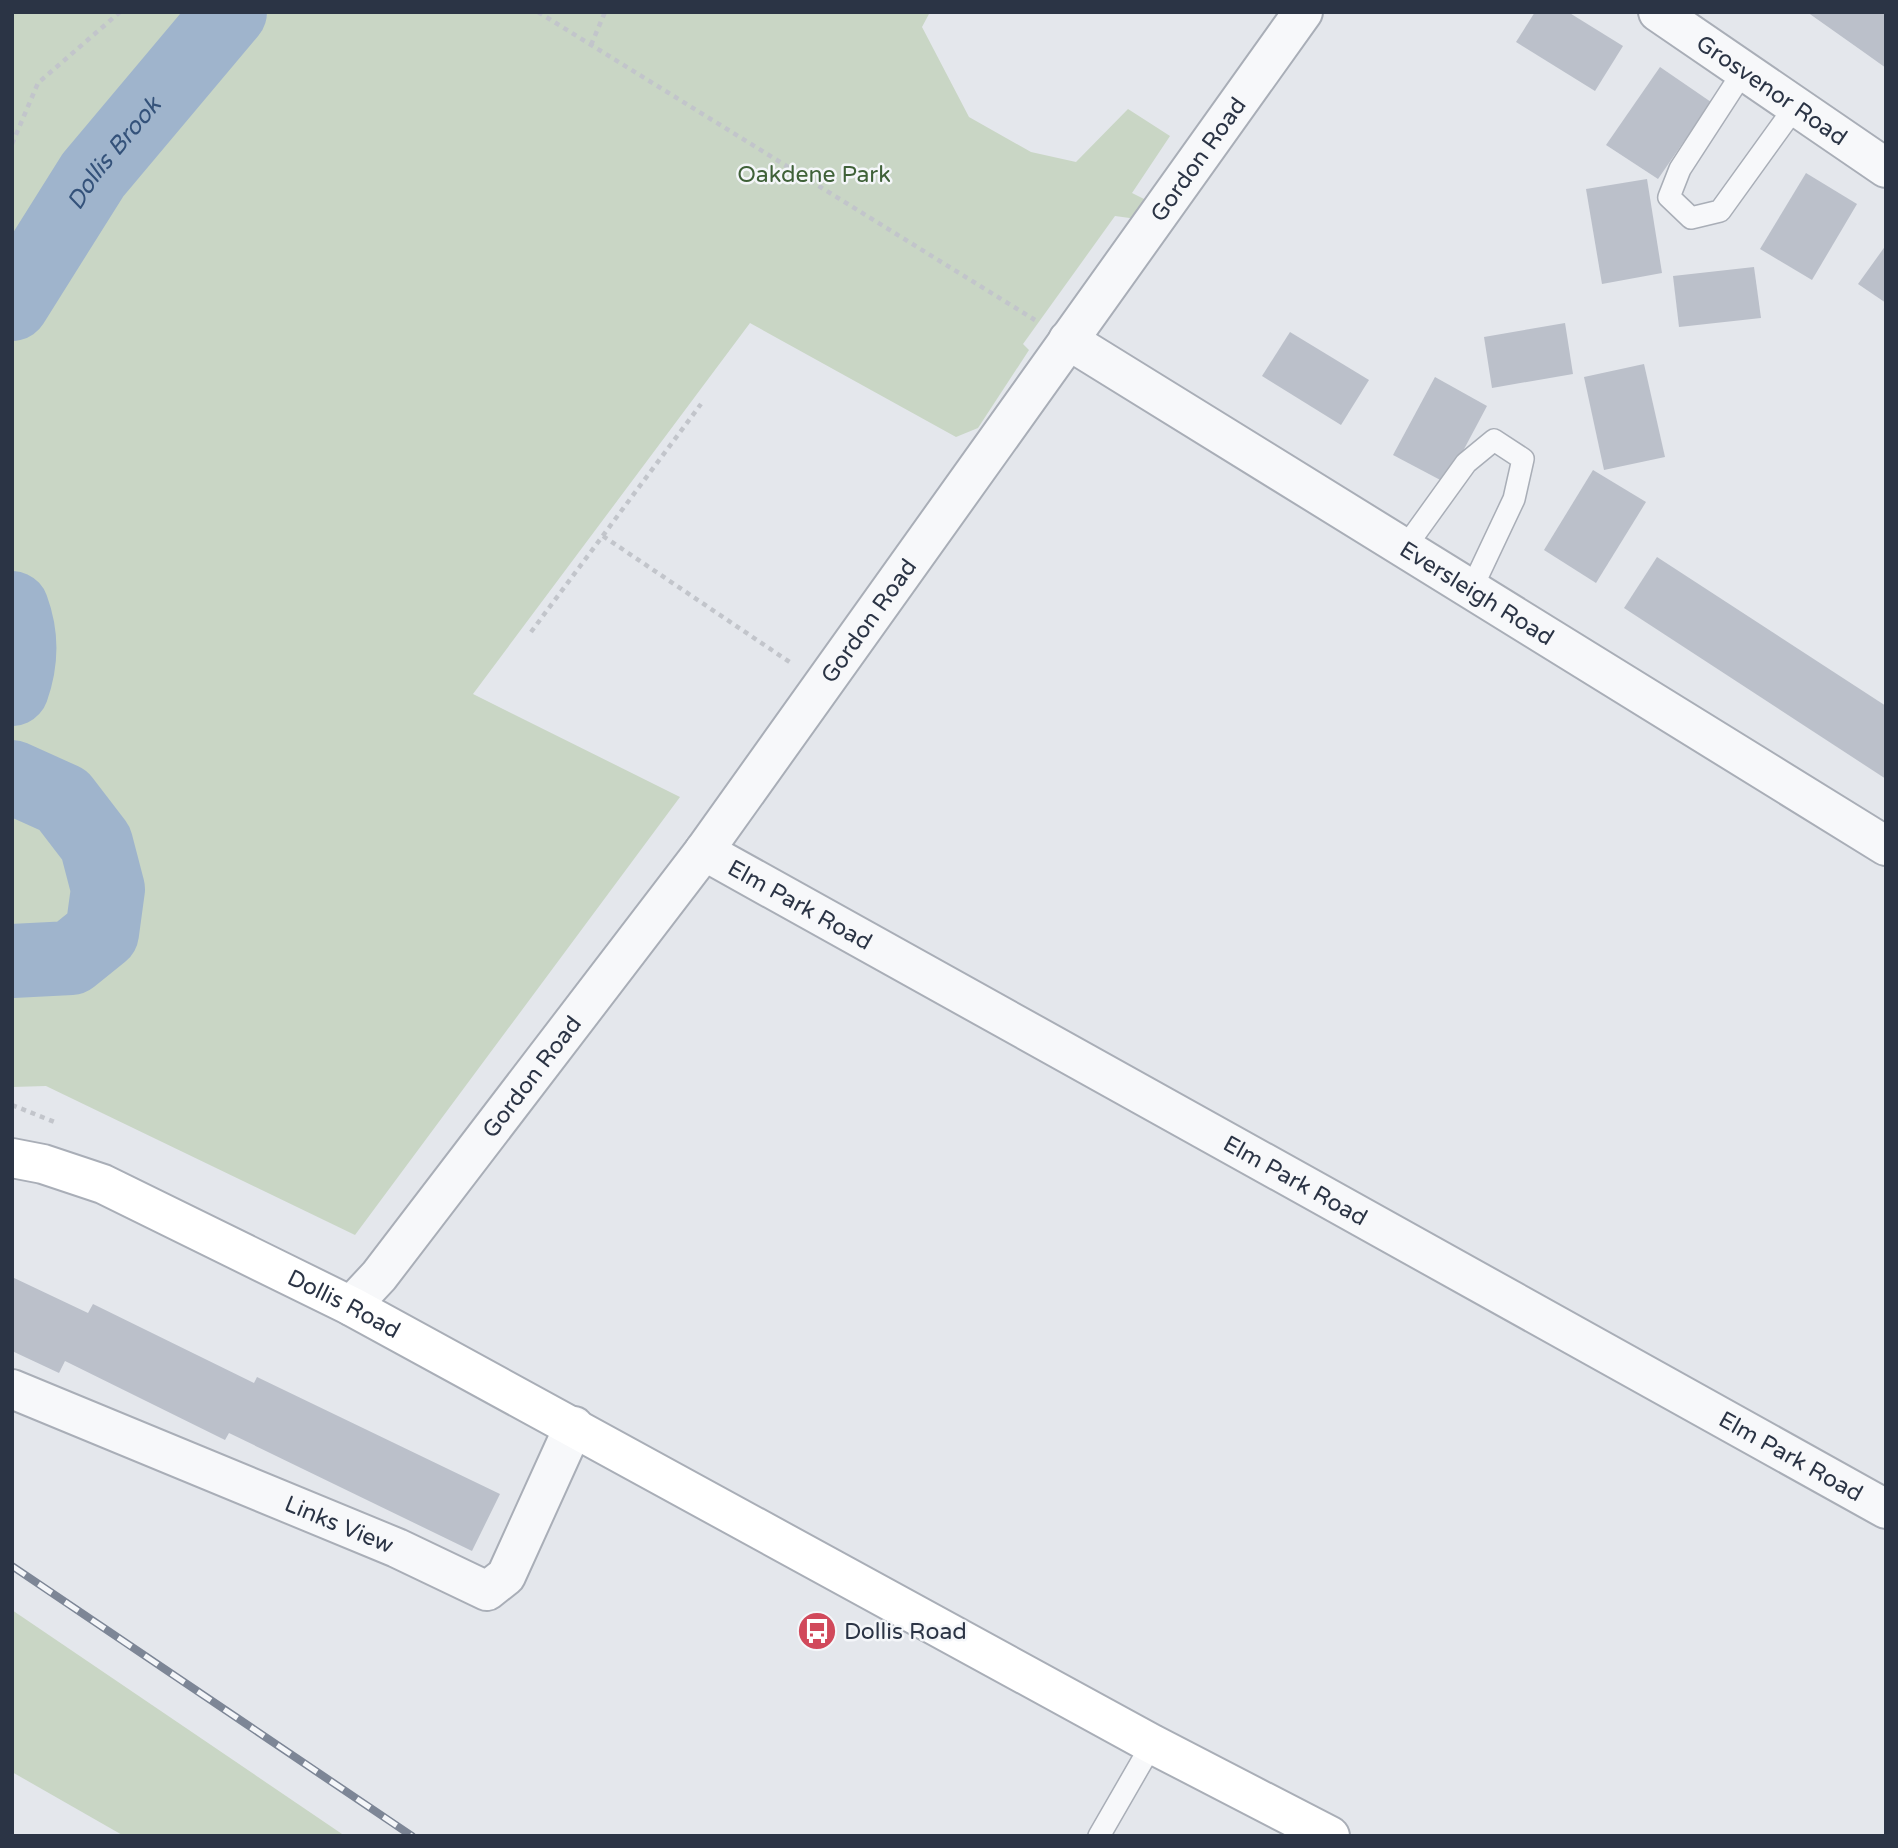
<svg xmlns="http://www.w3.org/2000/svg" width="1898" height="1848" font-family="'Varela Round',sans-serif">
	<style>
		.green { fill: #c9d6c5 }
		.lines { fill: none; stroke-linecap: round; stroke-linejoin: round }
		.river { stroke: #9fb4cc; stroke-width: 74 }
		.building { fill: #bbc0ca }
		.service-casing { stroke: #a9aeb7; stroke-width: 24 }
		.minor-casing { stroke: #a9aeb7; stroke-width: 42 }
		.secondary-casing { stroke: #a9aeb7; stroke-width: 42 }
		.path { stroke: #c2c5cb; stroke-width: 4.5; stroke-dasharray: 5 5; stroke-linecap: butt }
		.service { stroke: #f7f8fa; stroke-width: 21 }
		.minor { stroke: #f7f8fa; stroke-width: 38 }
		.secondary { stroke: #fff; stroke-width: 38 }
		.rail-casing { stroke: #7d8696; stroke-width: 8 }
		.rail { stroke: #f4f6f9; stroke-width: 5; stroke-dasharray: 16; stroke-linecap: butt }
		.labels { text-anchor: middle; stroke-width: 5; stroke-linejoin: round; paint-order: stroke }
		.street-label { font-size: 23px; fill: #2b3445; stroke: #f4f6f9 }
		.park-label { font-size: 23px; fill: #3f6138; stroke: #f4f6f9 }
		.poi-label { font-size: 23px; fill: #2b3445; stroke: #f4f6f9; text-anchor: start }
		.water-label { font-size: 24px; font-style: italic; fill: #34527a; stroke: #f4f6f9 }
	</style>
	<rect width="100%" height="100%" fill="#e4e7ec"/>
	<g class="green">
		<path d="M 12,12 L 930,12 L 922,27 L 969,117 L 1031,152 L 1076,162 L 1128,109 L 1170,136 L 1132,193 L 1150,202 L 1137,219 L 1115,216 L 1023,344 L 1029,350 L 978,428 L 956,437 L 750,323 L 473,694 L 680,797 L 355,1235 L 46,1086 L 12,1087 Z"/>
		<path d="M 12,1610 L 345,1836 L 124,1836 L 12,1772 Z"/>
	</g>
	<g class="lines">
		<g class="river">
			<path id="s1" d="M 12,304 L 93,175 L 230,12"/>
			<path d="M 12,608 C 22,635 22,661 12,689"/>
			<path d="M 12,777 L 63,800 L 96,843 L 108,889 L 102,933 L 71,958 L 12,961"/>
		</g>
	</g>
	<g class="building">
		<path d="M 1535,12 L 1568,12 L 1623,46 L 1595,91 L 1516,42 Z"/>
		<path d="M 1807,12 L 1886,12 L 1886,68 L 1865,53 Z"/>
		<path d="M 1660,67 L 1711,102 L 1658,179 L 1606,145 Z"/>
		<path d="M 1806,173 L 1857,204 L 1812,280 L 1760,249 Z"/>
		<path d="M 1647,179 L 1662,273 L 1602,284 L 1586,189 Z"/>
		<path d="M 1886,245 L 1886,303 L 1858,284 Z"/>
		<path d="M 1754,267 L 1761,318 L 1679,327 L 1673,276 Z"/>
		<path d="M 1565,323 L 1573,374 L 1492,388 L 1484,337 Z"/>
		<path d="M 1290,332 L 1369,380 L 1341,425 L 1262,376 Z"/>
		<path d="M 1644,364 L 1665,457 L 1604,470 L 1584,377 Z"/>
		<path d="M 1435,377 L 1487,406 L 1446,483 L 1393,455 Z"/>
		<path d="M 1593,470 L 1646,502 L 1596,583 L 1544,550 Z"/>
		<path d="M 1657,557 L 1886,706 L 1886,779 L 1624,608 Z"/>
		<path d="M 12,1277 L 88,1313 L 93,1304 L 254,1383 L 257,1377 L 500,1494 L 472,1551 L 229,1433 L 225,1440 L 65,1361 L 59,1373 L 12,1351 Z"/>
	</g>
	<g class="lines">
		<g class="service-casing">
			<g id="service">
				<path d="M 1743,72 L 1680,169 L 1669,197 L 1691,218 L 1720,211 L 1795,107"/>
				<path d="M 1404,549 L 1466,463 L 1494,440 L 1523,459 L 1514,499 L 1471,590"/>
				<path d="M 1099,1836 L 1152,1744"/>
			</g>
		</g>
		<g class="minor-casing">
			<g id="minor">
				<path id="s2" d="M 1658,12 L 1886,168"/>
				<path id="s3" d="M 1068,340 L 1886,846"/>
				<path id="s4" d="M 704,851 L 1886,1509"/>
				<path id="s5" d="M 351,1306 L 379,1276 L 704,851 L 1303,12"/>
				<path id="s6" d="M 12,1389 L 397,1548 L 487,1591 L 506,1576 L 574,1426"/>
			</g>
		</g>
		<g class="secondary-casing">
			<g id="secondary">
				<path id="s7" d="M 12,1158 L 43,1164 L 103,1184 L 351,1306 L 1152,1744 L 1330,1836"/>
			</g>
		</g>
		<g class="path">
			<path d="M 538,12 L 1035,320"/>
			<path d="M 591,45 L 605,12"/>
			<path d="M 12,144 L 38,83 L 120,12"/>
			<path d="M 603,536 L 791,663"/>
			<path d="M 531,632 L 701,404"/>
			<path d="M 12,1105 L 57,1123"/>
		</g>
		<use href="#service" class="service"/>
		<use href="#minor" class="minor"/>
		<use href="#secondary" class="secondary"/>
		<g class="rail-casing">
			<path id="rail" d="M 12,1566 L 412,1836"/>
		</g>
		<use href="#rail" class="rail"/>
	</g>
	<defs>
		<g id="bus-disc" transform="scale(2.0125)"><circle r="9.5" fill="#d1495b" stroke="#f4f6f9"/><path d="M-5-6H5V4H4V6H2V4H-2V6H-4V4H-5ZM-3.5-4V0h7V-4ZM-3.5 1.2v1.5H-2V1.2ZM2 1.2v1.5H3.5V1.2Z" fill="#fff"/></g>
	</defs>
	<g fill-rule="evenodd">
		<use href="#bus-disc" x="817" y="1631"/>
	</g>
	<g class="labels">
		<g class="street-label">
			<text dy="8" stroke="none"><textPath href="#s2" startOffset="138">Grosvenor Road</textPath></text>
			<text dy="8" stroke="none"><textPath href="#s5" startOffset="1426">Gordon Road</textPath></text>
			<text dy="8" stroke="none"><textPath href="#s3" startOffset="481">Eversleigh Road</textPath></text>
			<text dy="8" stroke="none"><textPath href="#s5" startOffset="859">Gordon Road</textPath></text>
			<text dy="8" stroke="none"><textPath href="#s4" startOffset="110">Elm Park Road</textPath></text>
			<text dy="8" stroke="none"><textPath href="#s5" startOffset="292">Gordon Road</textPath></text>
			<text dy="8" stroke="none"><textPath href="#s4" startOffset="677">Elm Park Road</textPath></text>
			<text dy="8" stroke="none"><textPath href="#s7" startOffset="364">Dollis Road</textPath></text>
			<text dy="8" stroke="none"><textPath href="#s4" startOffset="1244">Elm Park Road</textPath></text>
			<text dy="8" stroke="none"><textPath href="#s6" startOffset="354">Links View</textPath></text>
		</g>
		<g class="park-label">
			<text x="814" y="182">Oakdene Park</text>
		</g>
		<g class="poi-label">
			<text x="844" y="1639">Dollis Road</text>
		</g>
		<g class="water-label">
			<text dy="8" stroke="none"><textPath href="#s1" startOffset="182">Dollis Brook</textPath></text>
		</g>
	</g>
	<rect width="1898" height="1848" fill="none" stroke="#2b3445" stroke-width="28"/>
</svg>
